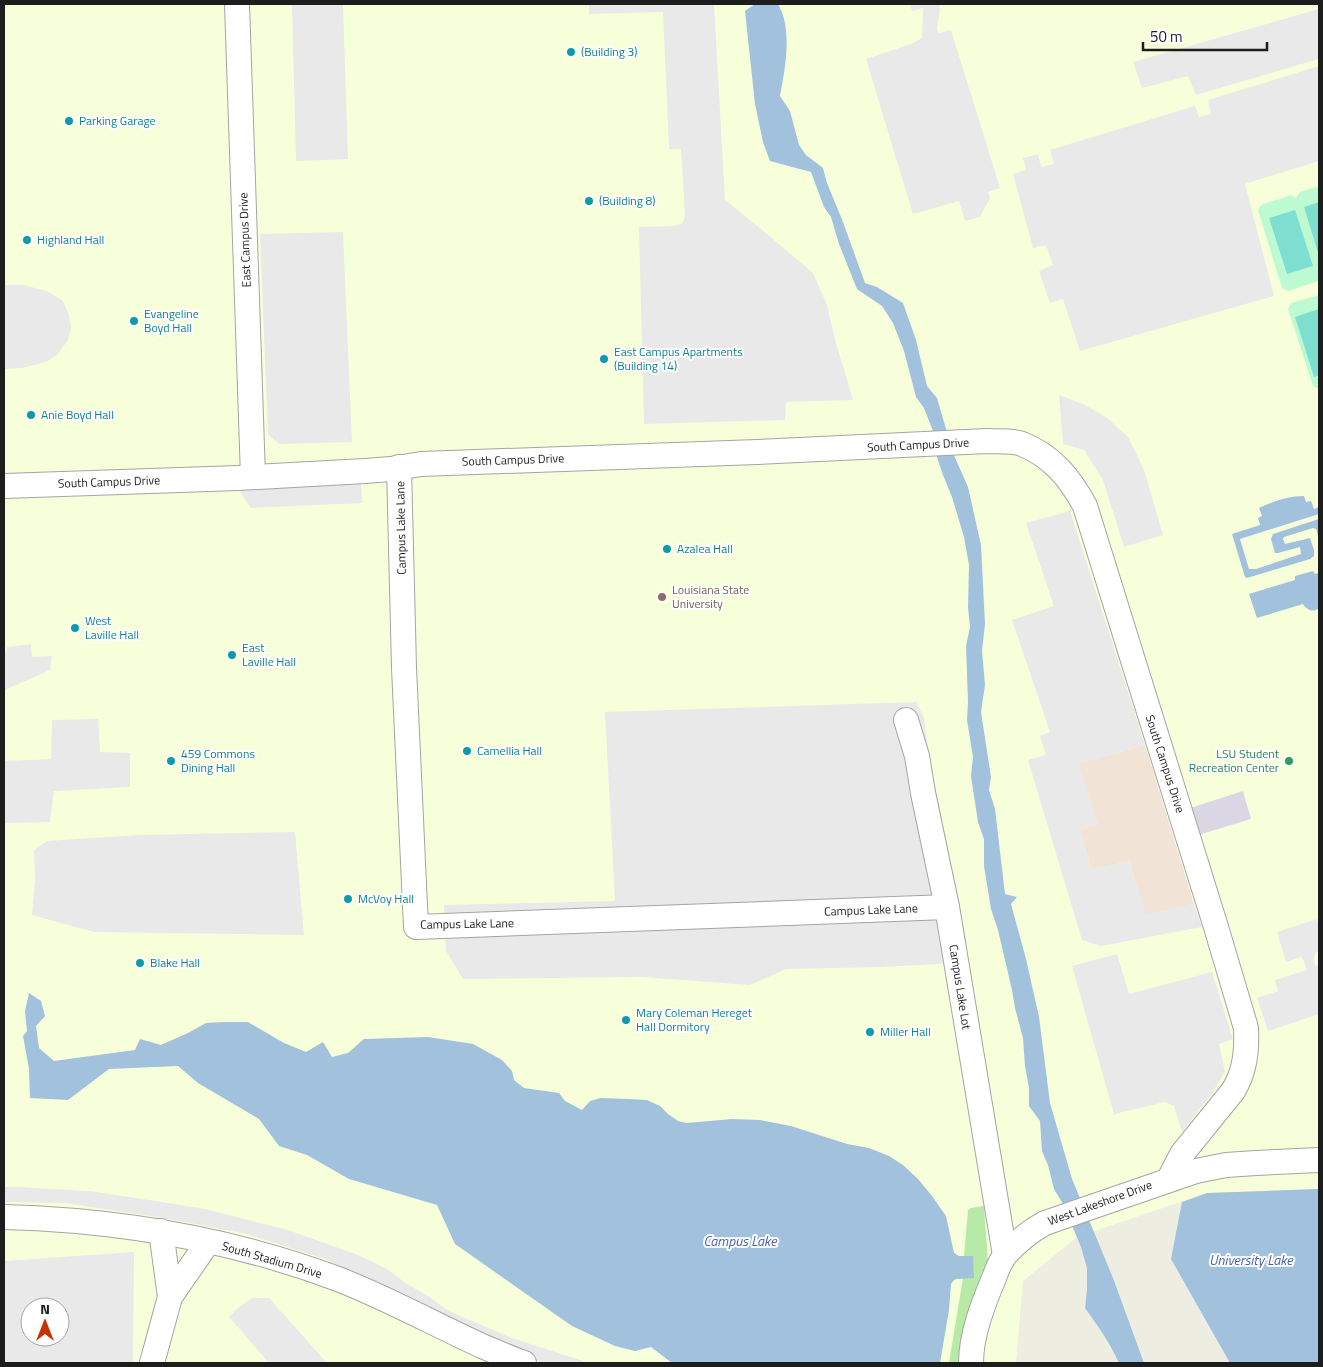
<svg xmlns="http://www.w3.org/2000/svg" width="1323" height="1367" font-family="'Titillium Web',sans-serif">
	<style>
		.education { fill: #f6ffda; fill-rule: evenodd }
		.military { fill: #f1e3d5 }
		.grass { fill: #b7eaa6 }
		.park { fill: #bdfad1 }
		.pitch { fill: #7edfd1 }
		.parking { fill: #e9e9e9; fill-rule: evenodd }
		.plaza { fill: #dad6e4 }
		.water { fill: #a1c1dd }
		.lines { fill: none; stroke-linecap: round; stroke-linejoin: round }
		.minor-casing { stroke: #a4a4a4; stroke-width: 26 }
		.minor { stroke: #fff; stroke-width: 24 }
		.culture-dot { fill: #0f9aa8; stroke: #fff; stroke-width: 2 }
		.education-dot { fill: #8d6e63; stroke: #fff; stroke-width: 2 }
		.leisure-dot { fill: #2e9e5b; stroke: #fff; stroke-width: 2 }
		.labels { text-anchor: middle; stroke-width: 4; stroke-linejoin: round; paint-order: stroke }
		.culture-label { font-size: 12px; fill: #0d838f; stroke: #fff; text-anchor: start }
		.street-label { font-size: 12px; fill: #1d1d1d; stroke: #fff }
		.education-label { font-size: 12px; fill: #785e54; stroke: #fff; text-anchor: start }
		.leisure-label { font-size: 12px; fill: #27864d; stroke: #fff; text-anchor: end }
		.water-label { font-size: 14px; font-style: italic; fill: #4862ad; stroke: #fff }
	</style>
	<rect width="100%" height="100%" fill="#eeede2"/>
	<path class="education" d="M 4,4 L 1319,4 L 1319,1189 L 1207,1193 L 1077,1237 L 1023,1281 L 1016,1363 L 4,1363 ZM 30,1307 L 60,1307 L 60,1337 L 30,1337 Z"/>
	<path class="military" d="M 1145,745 L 1194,904 L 1146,915 L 1129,861 L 1092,870 L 1080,830 L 1097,824 L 1078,764 Z"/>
	<path class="grass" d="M 984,1206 L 988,1262 L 963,1363 L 949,1363 L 963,1278 L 973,1278 L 973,1256 L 964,1256 L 968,1210 L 971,1208 Z"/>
	<g class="park">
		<path d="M 1319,186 L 1319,280 L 1318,281 L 1288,291 L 1282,288 L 1258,210 L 1261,205 L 1291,195 L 1296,198 L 1300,192 Z"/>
		<path d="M 1319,295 L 1319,389 L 1313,386 L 1288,309 L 1291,303 Z"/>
	</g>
	<g class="pitch">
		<path d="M 1319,202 L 1319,256 L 1304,207 Z"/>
		<path d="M 1295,210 L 1313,266 L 1287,274 L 1269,218 Z"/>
		<path d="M 1319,309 L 1319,375 L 1314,377 L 1295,317 Z"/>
	</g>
	<g class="parking">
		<path d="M 292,4 L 343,4 L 348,159 L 296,161 Z"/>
		<path d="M 589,4 L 714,4 L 725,200 L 761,229 L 813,273 L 827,305 L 836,343 L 853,400 L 786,402 L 785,420 L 644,424 L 639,227 L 673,226 L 682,224 L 685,216 L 681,149 L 669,149 L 663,12 L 589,14 Z"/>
		<path d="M 910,4 L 939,4 L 940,9 L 937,30 L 939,33 L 951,30 L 1000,188 L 988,192 L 990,198 L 980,217 L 965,221 L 959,201 L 913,214 L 866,59 L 911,44 L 922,38 L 923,8 L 912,11 Z"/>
		<path d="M 1319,9 L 1319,59 L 1196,95 L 1188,76 L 1142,88 L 1133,62 Z"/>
		<path d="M 1319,66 L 1319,161 L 1245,184 L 1274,296 L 1080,351 L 1063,299 L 1050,303 L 1039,271 L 1053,265 L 1046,245 L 1033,248 L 1013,174 L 1026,170 L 1023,158 L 1038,154 L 1041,167 L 1054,164 L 1050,150 L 1195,106 L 1199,117 L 1211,114 L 1208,100 Z"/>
		<path d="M 343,232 L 352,442 L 279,444 L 268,434 L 260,234 Z"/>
		<path d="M 4,285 L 23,285 L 47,291 L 63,301 L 69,315 L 71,328 L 68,340 L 57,355 L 46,362 L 22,368 L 4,369 Z"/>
		<path d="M 1059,395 L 1083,404 L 1106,417 L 1128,437 L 1144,470 L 1163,535 L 1124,547 L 1103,480 L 1084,450 L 1063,444 Z"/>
		<path d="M 361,483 L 362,503 L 251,508 L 239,490 Z"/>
		<path d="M 1070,511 L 1145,745 L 1079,764 L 1098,824 L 1080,830 L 1092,870 L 1129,861 L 1146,914 L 1194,904 L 1202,927 L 1101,946 L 1082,940 L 1028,760 L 1046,755 L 1040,736 L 1050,732 L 1012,620 L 1054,606 L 1026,523 Z"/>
		<path d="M 31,644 L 32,657 L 52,656 L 50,670 L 5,690 L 4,692 L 4,660 L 7,647 Z"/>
		<path d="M 916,702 L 924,718 L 928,750 L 967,943 L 941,964 L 878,967 L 786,969 L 750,985 L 641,977 L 463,979 L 446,951 L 444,905 L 615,901 L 605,712 Z"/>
		<path d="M 98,719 L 100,752 L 130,753 L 130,787 L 54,791 L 50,822 L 4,823 L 4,761 L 51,759 L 52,720 Z"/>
		<path d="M 295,832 L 304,935 L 94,932 L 32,915 L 35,881 L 34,850 L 47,841 L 139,835 Z"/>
		<path d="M 1317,919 L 1319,927 L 1319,951 L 1315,953 L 1314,959 L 1315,966 L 1319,965 L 1319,1014 L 1268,1031 L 1257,998 L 1278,991 L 1275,980 L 1307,970 L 1303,959 L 1301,957 L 1286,962 L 1277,932 Z"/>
		<path d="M 1117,954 L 1129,994 L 1212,972 L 1233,1039 L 1219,1044 L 1225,1072 L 1210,1096 L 1182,1132 L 1174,1106 L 1165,1102 L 1114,1114 L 1072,966 Z"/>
		<path d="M 4,1187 L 18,1187 L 89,1191 L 149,1200 L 205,1209 L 288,1230 L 358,1255 L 387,1269 L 407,1284 L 428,1296 L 449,1311 L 512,1338 L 589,1363 L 544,1363 L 504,1349 L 325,1259 L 247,1234 L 169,1219 L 65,1203 L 4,1202 Z"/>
		<path d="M 134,1252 L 133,1363 L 4,1363 L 4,1261 ZM 30,1307 L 60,1307 L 60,1337 L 30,1337 Z"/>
		<path d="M 252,1298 L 269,1298 L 327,1363 L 269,1363 L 229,1317 L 239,1307 Z"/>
	</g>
	<path class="plaza" d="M 1243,791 L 1251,819 L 1195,836 L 1187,809 Z"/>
	<g class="water">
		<path d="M 755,4 L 778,4 C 793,29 785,69 780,96 L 790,111 L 799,145 L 806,155 L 823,168 L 827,183 L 843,222 L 865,283 L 877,287 L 903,303 L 916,340 L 927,386 L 937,398 L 953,453 L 968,487 L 981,545 L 985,624 L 982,651 L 985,685 L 981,712 L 991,777 L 989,790 L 995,809 L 1005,894 L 1017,897 L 1011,904 L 1026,959 L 1039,1017 L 1050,1103 L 1072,1179 L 1113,1278 L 1144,1363 L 1119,1363 C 1110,1343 1098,1326 1085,1308 L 1087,1290 L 1087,1268 L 1081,1247 L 1063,1204 L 1054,1189 L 1048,1165 L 1042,1151 L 1040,1121 L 1029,1106 L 1029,1088 L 1025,1066 L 1023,1038 L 1015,1008 L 1012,990 L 998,930 L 991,909 L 984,866 L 984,839 L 978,822 L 971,776 L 973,757 L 967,720 L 968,702 L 966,646 L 970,627 L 968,608 L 969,565 L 964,537 L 952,497 L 943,475 L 937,457 L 933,431 L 924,408 L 916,397 L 904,351 L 893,323 L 882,306 L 857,289 L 839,244 L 831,217 L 824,207 L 811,172 L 770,161 L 763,142 L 755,104 L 745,11 Z"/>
		<path d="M 1304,496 L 1306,502 L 1311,501 L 1314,509 L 1319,507 L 1319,514 L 1240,539 L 1249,569 L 1256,569 L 1301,554 L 1300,547 L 1278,553 L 1275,553 L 1271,539 L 1273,534 L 1319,519 L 1319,538 L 1316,529 L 1313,528 L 1284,537 L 1283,539 L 1285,544 L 1310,538 L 1314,550 L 1314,556 L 1310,559 L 1247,578 L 1245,577 L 1232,534 L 1260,525 L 1258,518 L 1262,516 L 1259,508 C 1274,501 1288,496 1304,496 Z"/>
		<path d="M 1313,571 L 1315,574 L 1319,573 L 1319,608 C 1313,613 1307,610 1303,604 L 1257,618 L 1249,594 L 1295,580 L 1295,576 Z"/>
		<path d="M 29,993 L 41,1001 L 45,1016 L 36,1026 L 39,1048 L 54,1061 L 135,1050 L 140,1039 L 161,1045 L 188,1033 L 206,1023 L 224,1022 L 248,1022 L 284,1043 L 306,1052 L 323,1042 L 332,1057 L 348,1053 L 364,1039 L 428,1037 L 473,1044 L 502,1060 L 512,1071 L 514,1080 L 524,1088 L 559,1093 L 565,1101 L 582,1110 L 590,1101 L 601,1098 L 628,1099 L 647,1100 L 660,1106 L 668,1114 L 678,1121 L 687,1123 L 732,1119 L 760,1120 L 791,1126 L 847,1144 L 869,1148 L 889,1156 L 903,1165 L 918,1179 L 932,1196 L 946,1216 L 954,1253 L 959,1256 L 973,1256 L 974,1278 L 957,1279 L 954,1280 L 951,1284 L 949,1310 L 940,1363 L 672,1363 L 651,1347 L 635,1351 L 615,1346 L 572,1326 L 455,1244 L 437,1205 L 349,1179 L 307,1155 L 279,1146 L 259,1119 L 198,1083 L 178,1066 L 109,1069 L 68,1100 L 30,1098 L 29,1069 L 23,1036 L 27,1031 L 25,1011 Z"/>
		<path d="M 1319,1189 L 1319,1363 L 1230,1363 L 1171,1259 L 1182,1202 L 1207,1193 Z"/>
	</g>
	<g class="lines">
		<g class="minor-casing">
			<g id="minor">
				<path d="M 237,4 L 253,477"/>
				<path d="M 399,467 L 404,668 L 416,927 L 947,907"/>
				<path d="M 4,486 L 238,478 L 365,471 L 391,469 L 421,464 L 757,452 L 987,441 C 998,442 1011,440 1022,444 C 1052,456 1070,478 1085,506 L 1216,927 L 1246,1028 C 1247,1051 1245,1072 1233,1091 L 1182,1154 L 1169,1179"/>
				<path d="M 906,720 L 917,756 L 923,793 L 947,907 L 1005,1255"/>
				<path d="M 4,1217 C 117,1220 231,1239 338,1279 C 387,1298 434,1324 482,1346 C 496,1352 510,1358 524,1363"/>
				<path d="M 170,1297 L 208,1242"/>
				<path d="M 152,1363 L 170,1297 L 161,1231"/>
				<path d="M 971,1363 C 971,1335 983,1304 994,1278 C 997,1270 1000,1261 1006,1254 C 1017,1242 1030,1231 1045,1223 L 1196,1171 L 1226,1165 L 1256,1163 L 1319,1160"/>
			</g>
		</g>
		<use href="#minor" class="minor"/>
	</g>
	<g class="culture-dot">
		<circle cx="571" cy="52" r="5"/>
		<circle cx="69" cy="121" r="5"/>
		<circle cx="589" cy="201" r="5"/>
		<circle cx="27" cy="240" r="5"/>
		<circle cx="134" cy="321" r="5"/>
		<circle cx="604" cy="359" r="5"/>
		<circle cx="31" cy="415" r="5"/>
		<circle cx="667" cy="549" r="5"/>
		<circle cx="75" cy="628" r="5"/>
		<circle cx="232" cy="655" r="5"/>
		<circle cx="467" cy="751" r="5"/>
		<circle cx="171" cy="761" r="5"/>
		<circle cx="348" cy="899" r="5"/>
		<circle cx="140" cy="963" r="5"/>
		<circle cx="626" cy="1020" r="5"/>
		<circle cx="870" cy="1032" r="5"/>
	</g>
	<circle class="education-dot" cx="662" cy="597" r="5"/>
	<circle class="leisure-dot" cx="1289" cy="761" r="5"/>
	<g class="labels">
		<g class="culture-label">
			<text x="581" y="56">(Building 3)</text>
			<text x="79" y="125">Parking Garage</text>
			<text x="599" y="205">(Building 8)</text>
			<text x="37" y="244">Highland Hall</text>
			<text x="144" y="318">Evangeline<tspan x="144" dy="14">Boyd Hall</tspan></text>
			<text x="614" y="356">East Campus Apartments<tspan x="614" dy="14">(Building 14)</tspan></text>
			<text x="41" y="419">Anie Boyd Hall</text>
			<text x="677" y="553">Azalea Hall</text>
			<text x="85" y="625">West<tspan x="85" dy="14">Laville Hall</tspan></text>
			<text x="242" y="652">East<tspan x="242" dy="14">Laville Hall</tspan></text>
			<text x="477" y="755">Camellia Hall</text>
			<text x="181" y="758">459 Commons<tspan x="181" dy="14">Dining Hall</tspan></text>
			<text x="358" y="903">McVoy Hall</text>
			<text x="150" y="967">Blake Hall</text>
			<text x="636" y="1017">Mary Coleman Hereget<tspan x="636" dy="14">Hall Dormitory</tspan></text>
			<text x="880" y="1036">Miller Hall</text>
		</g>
		<g class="street-label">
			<text transform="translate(245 240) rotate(-92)" y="4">East Campus Drive</text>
			<text transform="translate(918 445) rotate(-3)" y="4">South Campus Drive</text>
			<text transform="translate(513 460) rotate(-2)" y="4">South Campus Drive</text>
			<text transform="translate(109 482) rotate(-2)" y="4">South Campus Drive</text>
			<text transform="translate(401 528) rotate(-91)" y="4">Campus Lake Lane</text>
			<text transform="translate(1165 764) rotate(72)" y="4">South Campus Drive</text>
			<text transform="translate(871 910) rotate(-2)" y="4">Campus Lake Lane</text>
			<text transform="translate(467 924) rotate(-1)" y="4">Campus Lake Lane</text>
			<text transform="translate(960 987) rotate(81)" y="4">Campus Lake Lot</text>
			<text transform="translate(1100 1203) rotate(-20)" y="4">West Lakeshore Drive</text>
			<text transform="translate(272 1260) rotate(16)" y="4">South Stadium Drive</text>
		</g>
		<g class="education-label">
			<text x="672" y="594">Louisiana State<tspan x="672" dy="14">University</tspan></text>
		</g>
		<g class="leisure-label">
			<text x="1279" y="758">LSU Student<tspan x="1279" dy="14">Recreation Center</tspan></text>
		</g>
		<g class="water-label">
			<text x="740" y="1246">Campus Lake</text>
			<text x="1251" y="1265">University Lake</text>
		</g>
	</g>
	<rect width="1323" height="1367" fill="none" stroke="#1d1d1d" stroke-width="10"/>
	<g transform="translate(45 1322)"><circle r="24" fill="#ffffff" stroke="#a5a5a5"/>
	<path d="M0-4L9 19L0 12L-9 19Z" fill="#c93100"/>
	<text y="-8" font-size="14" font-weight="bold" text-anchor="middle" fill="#1d1d1d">N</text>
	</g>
	<path d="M1143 42v8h124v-8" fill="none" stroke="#1d1d1d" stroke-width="2.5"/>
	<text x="1150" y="42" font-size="15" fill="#1d1d1d" stroke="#ffffff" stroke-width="4" paint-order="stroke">50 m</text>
</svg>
